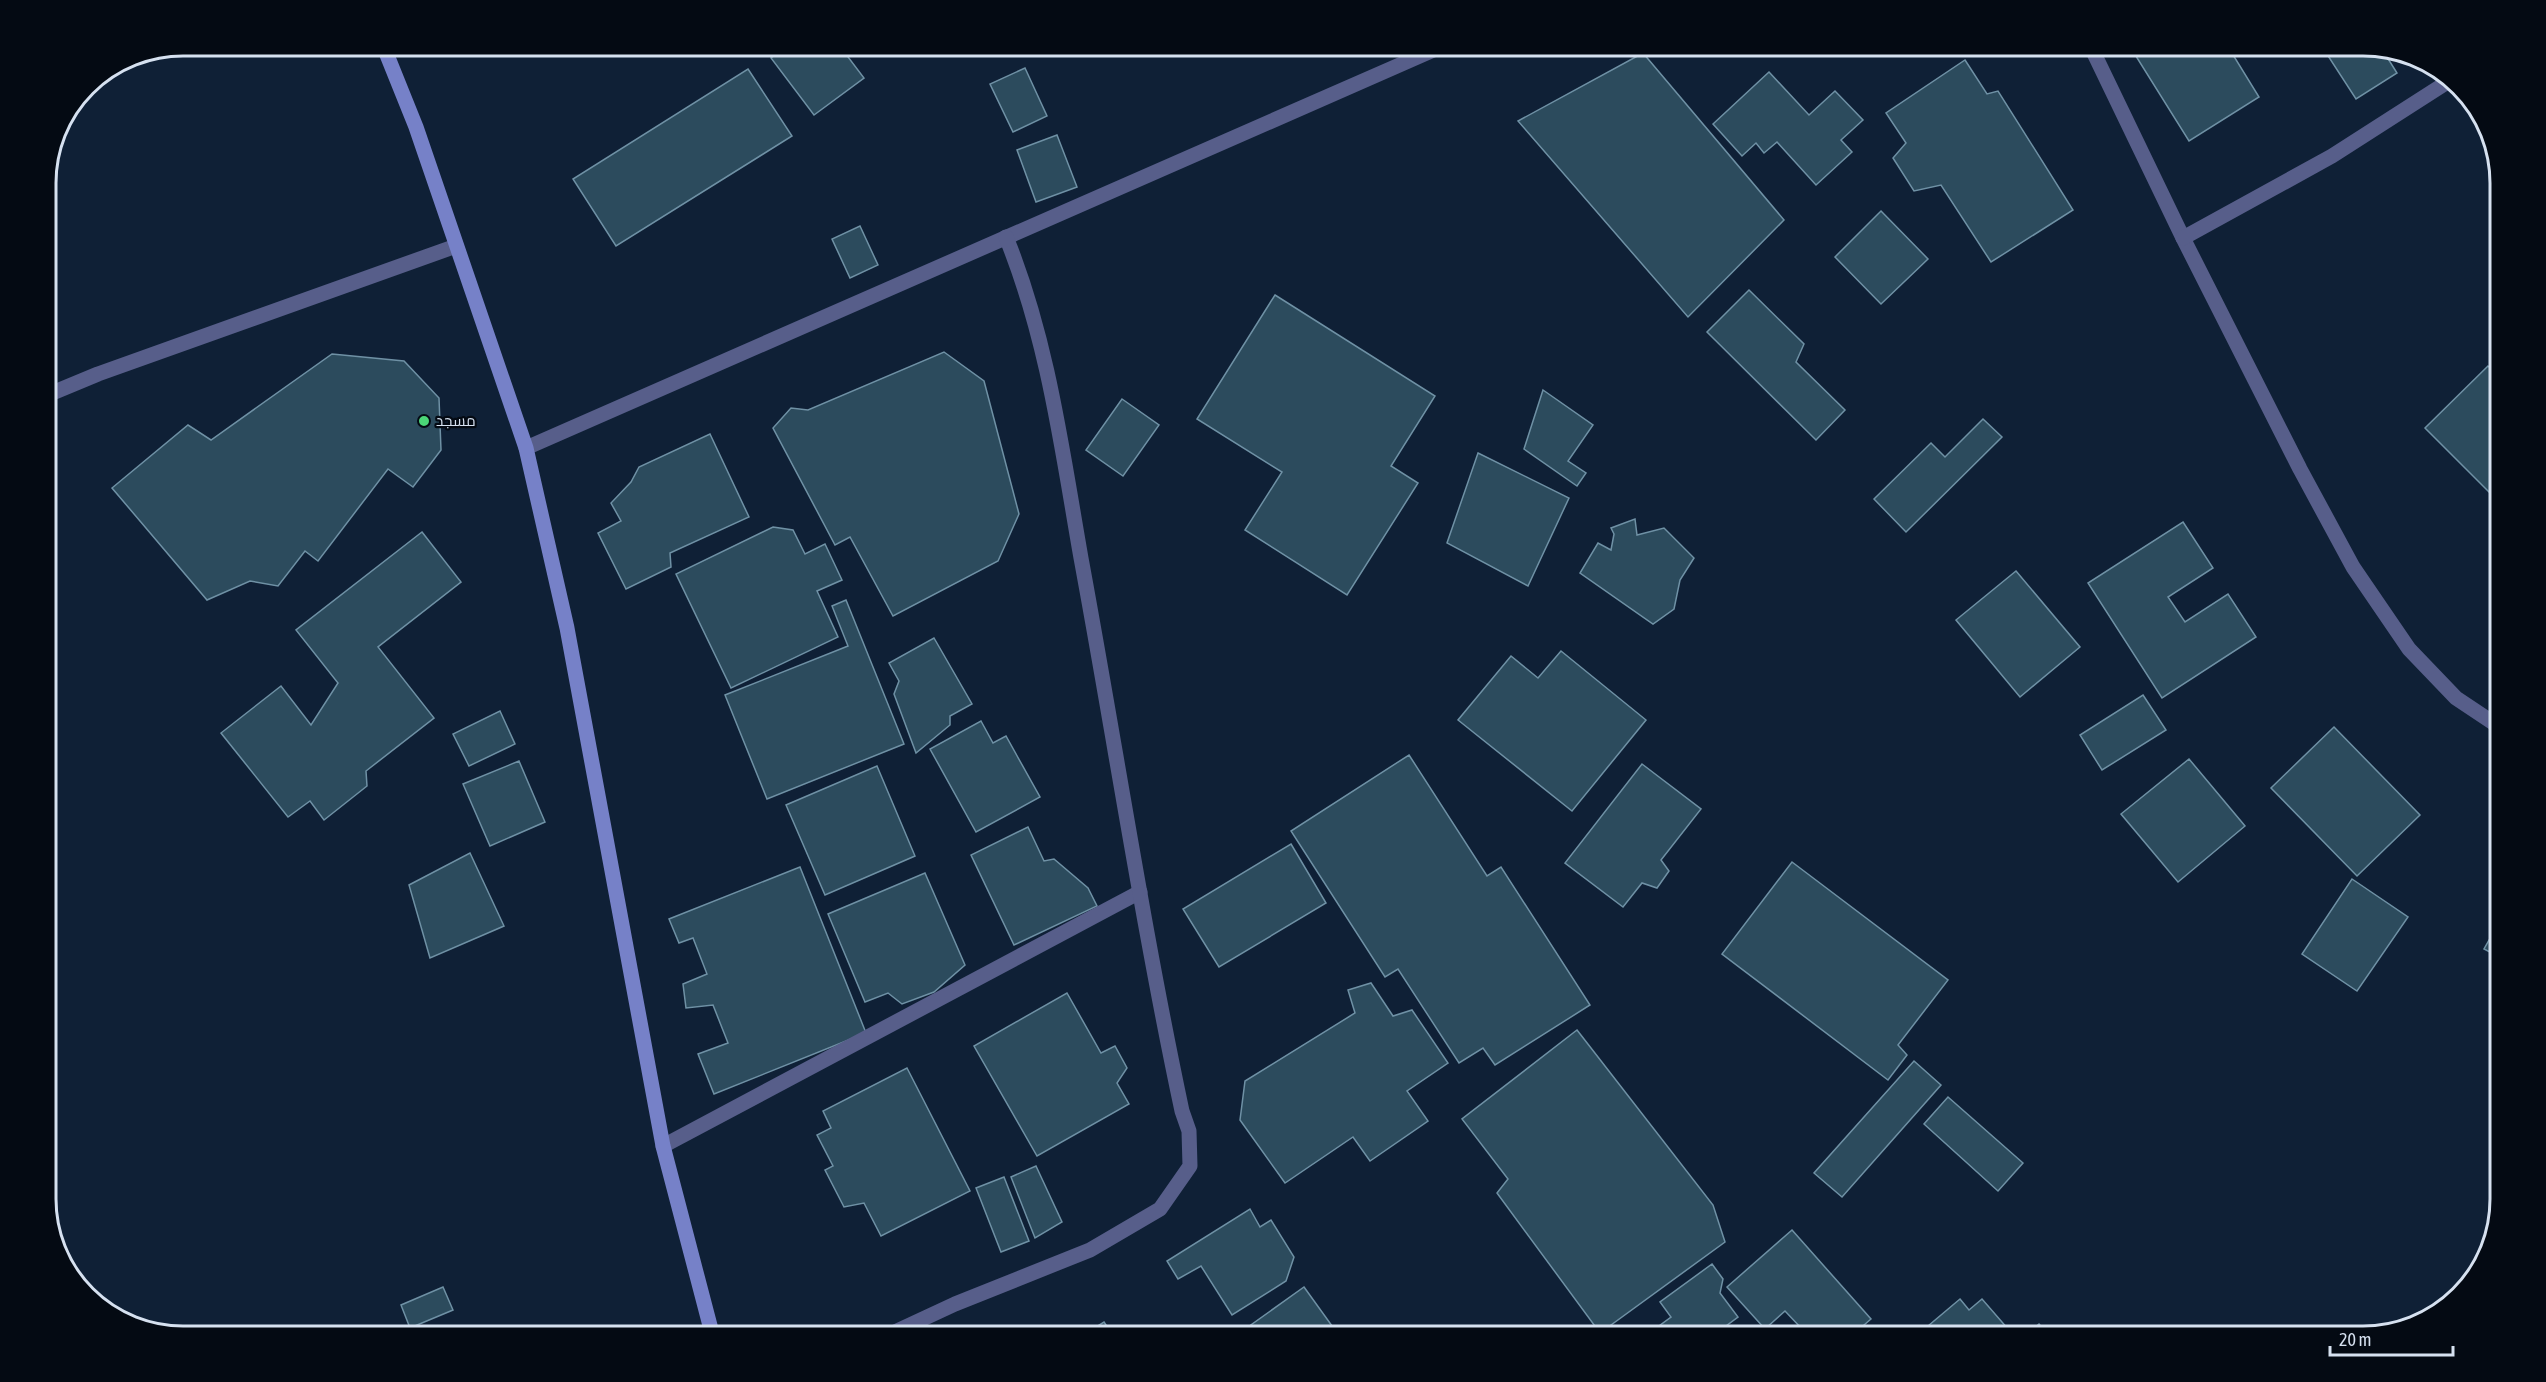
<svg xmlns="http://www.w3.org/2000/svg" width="2546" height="1382" font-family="'Asap Condensed',Cairo,sans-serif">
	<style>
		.building { fill: #2c4b5d; stroke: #6f91a5; stroke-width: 1.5 }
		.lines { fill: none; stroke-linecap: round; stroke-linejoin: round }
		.street { stroke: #575e8a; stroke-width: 15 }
		.secondary { stroke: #7681c8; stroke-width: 15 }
		.poi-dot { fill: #4bd677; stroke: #040a13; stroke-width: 2 }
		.labels { text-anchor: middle; stroke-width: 4.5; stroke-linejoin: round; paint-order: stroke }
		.poi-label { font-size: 15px; fill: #d6e1f0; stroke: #040a13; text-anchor: start }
		.rim { fill: none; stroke: #d6e1f0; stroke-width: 3 }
	</style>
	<rect width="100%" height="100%" fill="#0f2036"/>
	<g class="building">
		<path d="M 788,45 L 839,45 L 864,78 L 814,115 L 771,58 Z"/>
		<path d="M 2129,45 L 2227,45 L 2259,97 L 2189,141 Z"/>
		<path d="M 2321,45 L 2363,45 L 2382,49 L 2397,73 L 2356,99 Z"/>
		<path d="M 1643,53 L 1784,220 L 1688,317 L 1518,121 Z"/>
		<path d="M 1965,60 L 1987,94 L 1998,91 L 2073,210 L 1991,262 L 1941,185 L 1914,191 L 1893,158 L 1906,143 L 1886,113 Z"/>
		<path d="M 1025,68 L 1047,116 L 1013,132 L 990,84 Z"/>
		<path d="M 748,69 L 792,136 L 616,246 L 573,179 Z"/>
		<path d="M 1769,72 L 1809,115 L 1835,91 L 1863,120 L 1841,140 L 1852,152 L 1816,185 L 1777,142 L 1764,153 L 1756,143 L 1742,156 L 1713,124 Z"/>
		<path d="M 1057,135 L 1077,187 L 1036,202 L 1017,150 Z"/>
		<path d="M 1881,211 L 1928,259 L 1881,304 L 1835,257 Z"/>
		<path d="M 860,226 L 878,265 L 850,278 L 832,239 Z"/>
		<path d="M 1749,290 L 1804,344 L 1796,362 L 1845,410 L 1816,440 L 1707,332 Z"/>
		<path d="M 1275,295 L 1435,396 L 1391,466 L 1418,483 L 1347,595 L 1245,530 L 1282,472 L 1197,419 Z"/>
		<path d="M 944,352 L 984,381 L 1019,514 L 998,561 L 893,616 L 850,537 L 835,545 L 773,428 L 791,408 L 808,410 Z"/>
		<path d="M 332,354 L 404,361 L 439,398 L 441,450 L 413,487 L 388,469 L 318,561 L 305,551 L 278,586 L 250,581 L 207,600 L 112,488 L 188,425 L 211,440 Z"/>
		<path d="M 2488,366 L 2501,378 L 2501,494 L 2496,499 L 2425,428 Z"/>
		<path d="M 1543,390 L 1593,425 L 1568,461 L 1586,473 L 1577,486 L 1524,449 Z"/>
		<path d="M 1122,399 L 1159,425 L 1123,476 L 1086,450 Z"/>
		<path d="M 1983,419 L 2002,437 L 1906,532 L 1874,499 L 1931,443 L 1945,457 Z"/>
		<path d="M 710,434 L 749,517 L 670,553 L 671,567 L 626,589 L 598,533 L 621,521 L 611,503 L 631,482 L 639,467 Z"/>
		<path d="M 1478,453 L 1569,498 L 1528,586 L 1447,543 Z"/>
		<path d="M 1635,519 L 1637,535 L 1664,528 L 1694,558 L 1680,580 L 1674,609 L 1653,624 L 1580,573 L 1598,543 L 1611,550 L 1614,534 L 1611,528 Z"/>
		<path d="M 2183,522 L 2213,568 L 2168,597 L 2185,622 L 2228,594 L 2256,637 L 2162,698 L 2088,583 Z"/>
		<path d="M 773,527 L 793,530 L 805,554 L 825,544 L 842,580 L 817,591 L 838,637 L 731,688 L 676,574 Z"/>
		<path d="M 422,532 L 461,582 L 378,647 L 434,718 L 366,771 L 367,786 L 324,820 L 310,801 L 288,817 L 221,733 L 281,686 L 311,725 L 338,683 L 296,630 Z"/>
		<path d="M 2016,571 L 2080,647 L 2020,697 L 1956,620 Z"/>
		<path d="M 846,600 L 904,744 L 767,799 L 725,695 L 848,646 L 832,606 Z"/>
		<path d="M 934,638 L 972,704 L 950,716 L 950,725 L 916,753 L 894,694 L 899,681 L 889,663 Z"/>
		<path d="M 1561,651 L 1646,720 L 1572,811 L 1458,720 L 1511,656 L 1538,678 Z"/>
		<path d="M 2143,695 L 2166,730 L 2102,770 L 2080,735 Z"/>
		<path d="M 500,711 L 515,744 L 469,766 L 453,734 Z"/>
		<path d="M 981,721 L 993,743 L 1006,736 L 1040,797 L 976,832 L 930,749 Z"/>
		<path d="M 2334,727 L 2420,815 L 2357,876 L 2271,788 Z"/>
		<path d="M 1409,755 L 1487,876 L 1501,867 L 1590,1005 L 1495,1065 L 1483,1048 L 1459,1063 L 1398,969 L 1385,977 L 1291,831 Z"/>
		<path d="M 2189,759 L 2245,826 L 2178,882 L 2121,814 Z"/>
		<path d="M 519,761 L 545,822 L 490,846 L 463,784 Z"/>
		<path d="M 1642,764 L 1701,809 L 1661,860 L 1669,871 L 1657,888 L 1642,883 L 1623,907 L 1565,863 Z"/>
		<path d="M 877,766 L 915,856 L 825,895 L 786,805 Z"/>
		<path d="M 1028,827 L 1044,861 L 1054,859 L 1088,888 L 1097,906 L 1014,945 L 971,855 Z"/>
		<path d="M 1291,844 L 1326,903 L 1219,967 L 1183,909 Z"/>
		<path d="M 470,853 L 504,926 L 430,958 L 409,885 Z"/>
		<path d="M 1792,862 L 1948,980 L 1898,1045 L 1907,1055 L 1888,1080 L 1722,954 Z"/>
		<path d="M 800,867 L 866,1033 L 714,1094 L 698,1054 L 728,1043 L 713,1005 L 686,1008 L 683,984 L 707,974 L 693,938 L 679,943 L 669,919 Z"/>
		<path d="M 925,873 L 965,965 L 934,992 L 902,1004 L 888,993 L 865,1002 L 828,914 Z"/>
		<path d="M 2352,879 L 2408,917 L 2357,991 L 2302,954 Z"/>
		<path d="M 2501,919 L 2501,958 L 2484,949 Z"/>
		<path d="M 1371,983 L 1393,1016 L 1412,1010 L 1448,1063 L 1407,1091 L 1428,1121 L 1370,1161 L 1353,1137 L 1285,1183 L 1240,1120 L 1245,1081 L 1355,1013 L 1348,990 Z"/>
		<path d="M 1067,993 L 1101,1053 L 1115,1046 L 1127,1068 L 1117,1083 L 1129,1104 L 1037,1156 L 974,1046 Z"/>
		<path d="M 1577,1030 L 1713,1205 L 1725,1242 L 1600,1333 L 1497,1193 L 1508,1179 L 1462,1119 Z"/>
		<path d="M 1914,1061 L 1941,1085 L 1842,1197 L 1814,1173 Z"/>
		<path d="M 907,1068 L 970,1191 L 881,1236 L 864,1203 L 844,1207 L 825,1170 L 833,1166 L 817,1135 L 831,1128 L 823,1111 Z"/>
		<path d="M 1948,1097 L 2023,1163 L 1998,1191 L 1924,1124 Z"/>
		<path d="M 1036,1166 L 1062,1222 L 1035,1238 L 1011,1177 Z"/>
		<path d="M 1004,1177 L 1029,1241 L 1001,1252 L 976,1188 Z"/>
		<path d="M 1250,1209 L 1260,1227 L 1271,1220 L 1294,1257 L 1286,1281 L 1232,1315 L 1201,1266 L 1178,1279 L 1167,1261 Z"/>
		<path d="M 1792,1230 L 1871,1319 L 1850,1337 L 1792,1337 L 1802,1329 L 1785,1311 L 1765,1329 L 1727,1287 Z"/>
		<path d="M 1712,1264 L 1723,1279 L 1720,1293 L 1738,1317 L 1711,1337 L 1644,1337 L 1671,1317 L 1660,1302 Z"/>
		<path d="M 443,1287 L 453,1310 L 410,1328 L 401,1305 Z"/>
		<path d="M 1304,1287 L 1340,1337 L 1234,1337 Z"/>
		<path d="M 1960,1299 L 1969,1310 L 1982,1299 L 2015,1337 L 1915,1337 Z"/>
		<path d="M 1104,1322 L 1114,1337 L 1080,1337 Z"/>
		<path d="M 2039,1324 L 2050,1337 L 2024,1337 Z"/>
	</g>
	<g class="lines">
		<g class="street">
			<path d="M 2090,45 L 2183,238 L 2300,469 L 2353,567 L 2409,649 L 2456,698 L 2501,728"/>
			<path d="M 2183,238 L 2332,156 L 2449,81"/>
			<path d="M 45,396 L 98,374 L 456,246"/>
			<path d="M 526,448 L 1445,45"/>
			<path d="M 663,1146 L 1140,892"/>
			<path d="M 884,1337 L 955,1304 L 1090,1250 L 1160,1209 L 1190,1166 L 1189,1131 L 1182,1111 C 1143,928 1115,742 1081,558 C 1062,450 1048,340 1006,237"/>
		</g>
		<path class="secondary" d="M 383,45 L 416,127 L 526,448 L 567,628 L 663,1146 L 713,1337"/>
	</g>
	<circle class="poi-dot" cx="424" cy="421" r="6"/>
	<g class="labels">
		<g class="poi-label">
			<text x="436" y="426">مسجد</text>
		</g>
	</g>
	<path d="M0 0H2546V1382H0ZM183 56H2363A127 127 0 0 1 2490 183V1199A127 127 0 0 1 2363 1326H183A127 127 0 0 1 56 1199V183A127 127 0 0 1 183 56Z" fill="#040a13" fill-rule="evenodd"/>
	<path class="rim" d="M183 56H2363A127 127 0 0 1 2490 183V1199A127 127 0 0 1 2363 1326H183A127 127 0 0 1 56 1199V183A127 127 0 0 1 183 56Z"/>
	<path d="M2330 1346v9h123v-9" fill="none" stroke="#d6e1f0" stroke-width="3"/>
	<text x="2339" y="1346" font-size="18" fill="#d6e1f0" stroke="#040a13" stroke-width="4.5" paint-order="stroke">20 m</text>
</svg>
